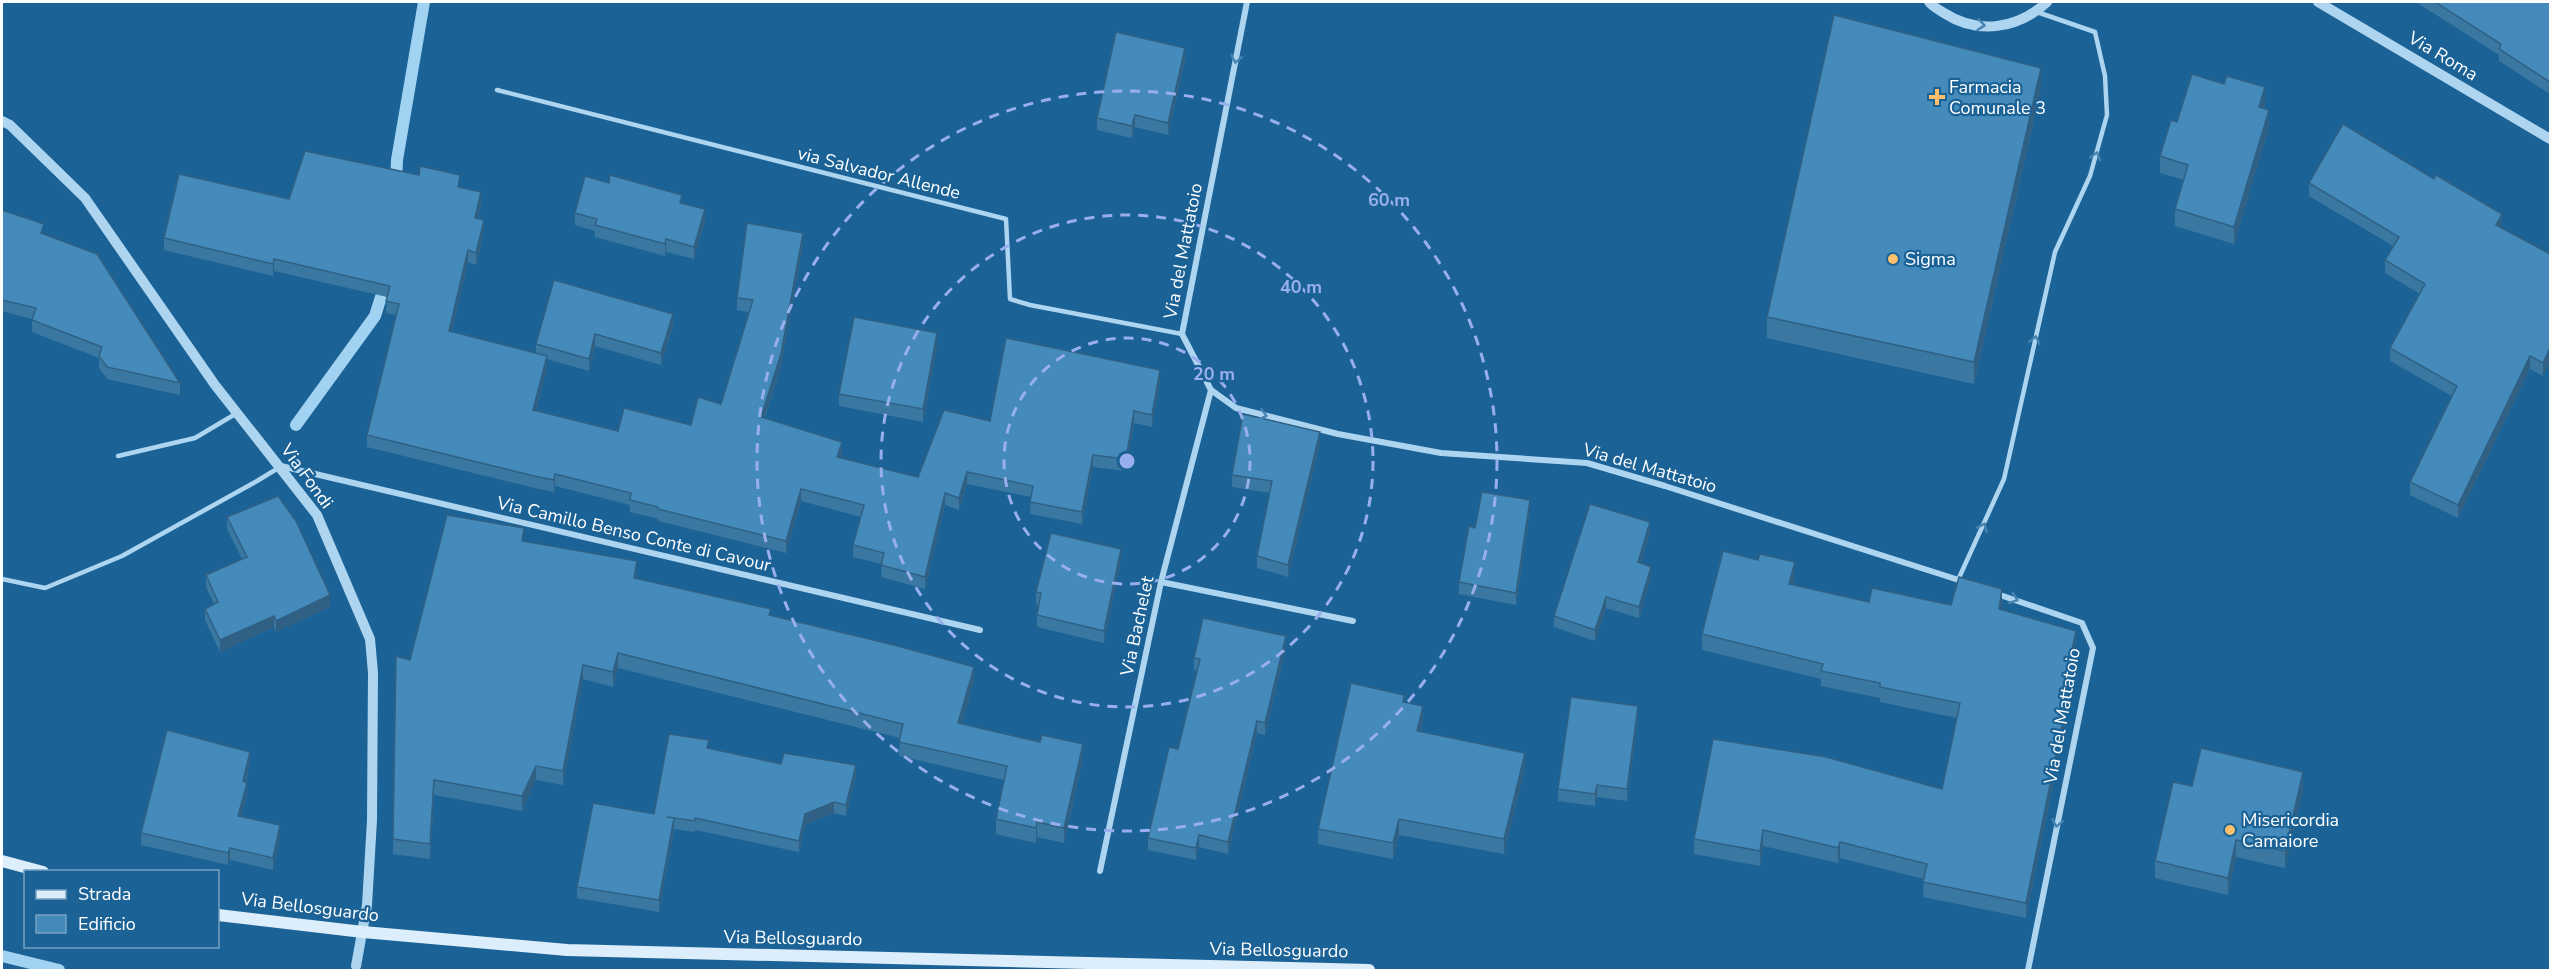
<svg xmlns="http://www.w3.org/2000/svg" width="2552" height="972" font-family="'Nunito Sans',sans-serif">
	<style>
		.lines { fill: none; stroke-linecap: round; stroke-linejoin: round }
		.stream { stroke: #a1d2f1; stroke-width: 12 }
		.service { stroke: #aed5f0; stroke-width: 4.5 }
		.minor { stroke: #aed5f0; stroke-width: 6 }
		.tertiary { stroke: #aed5f0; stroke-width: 10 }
		.secondary { stroke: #dceefb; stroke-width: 12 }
		.wall { fill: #3a78a2 }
		.shaded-wall { fill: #306184 }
		.building { fill: #448bbc; stroke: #306184; stroke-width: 1.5 }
		.oneway { stroke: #4784b1 }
		.ring { fill: none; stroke: #99afed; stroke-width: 3; stroke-dasharray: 10 8 }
		.poi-dot { fill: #ffc06d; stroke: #1b6296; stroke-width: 2 }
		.labels { text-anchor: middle; stroke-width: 4.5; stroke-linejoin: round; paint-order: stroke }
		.street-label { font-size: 18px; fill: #fff; stroke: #1b6296 }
		.poi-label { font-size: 18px; fill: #fff; stroke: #1b6296; text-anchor: start }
		.centre { fill: #99afed; stroke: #1b6296; stroke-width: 3 }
		.ring-label { font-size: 18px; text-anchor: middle; font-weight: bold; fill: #99afed; stroke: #1b6296; stroke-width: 4.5; stroke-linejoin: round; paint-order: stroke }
	</style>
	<rect width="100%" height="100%" fill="#1b6296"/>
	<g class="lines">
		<g class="stream">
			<path d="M 396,184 L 397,160 L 424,2"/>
			<path d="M 296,425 L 375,316 L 386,281"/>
			<path d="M 2,956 L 59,970"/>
		</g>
		<g class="service">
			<path d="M 497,90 L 1006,219 L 1010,299 L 1030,305 L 1182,334"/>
			<path d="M 118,456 L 195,438 L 237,413"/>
			<path d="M 2,579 L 45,588 L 122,556 L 257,481 L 280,467"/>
			<path d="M 1958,580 L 2004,479 L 2055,252 L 2090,176 L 2107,115 L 2105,76 L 2095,32 L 2037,12"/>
		</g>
		<g class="minor">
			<path d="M 1247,2 L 1182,334 L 1211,390 L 1236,408 L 1338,434 L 1441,453 L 1587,463 L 1665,486 L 1965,582"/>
			<path d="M 281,466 L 980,630"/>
			<path d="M 1161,582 L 1353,621"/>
			<path d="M 1997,594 L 2082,623 L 2093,648 L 2028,970"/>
			<path d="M 1100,871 L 1161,582 L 1211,390"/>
		</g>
		<g class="tertiary">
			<path d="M 1929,2 C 1933,7 1938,9 1944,13 C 1978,35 2018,29 2047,2"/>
			<path d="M 2318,2 L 2550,139"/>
			<path d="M 2,121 L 10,125 L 85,198 L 215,385 L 317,515 L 370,639 L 373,673 L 372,820 L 367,905 L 356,966"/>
		</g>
		<g class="secondary">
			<path d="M 2,861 L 43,872"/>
			<path d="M 218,915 L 363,932 L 567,950 L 1369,970"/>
		</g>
	</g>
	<g class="wall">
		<path d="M 2416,2 L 2550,2 L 2550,94 L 2499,61 L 2499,55 Z"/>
		<path d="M 1185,60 L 1168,135 L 1135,127 L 1132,138 L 1097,130 L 1097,118 Z"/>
		<path d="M 2041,89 L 1974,384 L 1767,338 L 1767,317 Z"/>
		<path d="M 2265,104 L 2264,108 L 2269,127 L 2234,244 L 2175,226 L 2175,209 L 2184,180 L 2160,173 L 2160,156 Z"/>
		<path d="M 419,175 L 460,187 L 481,204 L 478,219 L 484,232 L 476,265 L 468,262 L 452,331 L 536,353 L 536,344 L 554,280 L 673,326 L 661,365 L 595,346 L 589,371 L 547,359 L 547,368 L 536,411 L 618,431 L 691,425 L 721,404 L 749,312 L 737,310 L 737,298 L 803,245 L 781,366 L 765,418 L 842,454 L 841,457 L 918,477 L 990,421 L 1160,382 L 1152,427 L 1134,423 L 1126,471 L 1093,467 L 1082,524 L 1030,514 L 1031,497 L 967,484 L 959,510 L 945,505 L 925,589 L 881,577 L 882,564 L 853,557 L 853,545 L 861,517 L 801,501 L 786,553 L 658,521 L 658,519 L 630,512 L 630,505 L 555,486 L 554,492 L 534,488 L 367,447 L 367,435 L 396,315 L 386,313 L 387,297 L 274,271 L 273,276 L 164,250 L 164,238 L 289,199 Z"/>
		<path d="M 2309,183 L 2502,227 L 2502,229 L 2550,254 L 2543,376 L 2530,369 L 2458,518 L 2410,495 L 2410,482 L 2452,396 L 2390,361 L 2390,348 L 2420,294 L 2385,273 L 2385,260 L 2393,246 L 2309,196 Z"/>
		<path d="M 682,203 L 705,221 L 694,259 L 666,252 L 665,256 L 595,237 L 595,231 L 575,225 L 575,213 Z"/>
		<path d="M 2,210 L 44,234 L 180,383 L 180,395 L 107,379 L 99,368 L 99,358 L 32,332 L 32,319 L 2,311 Z"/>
		<path d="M 937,346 L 923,422 L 839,406 L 839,394 Z"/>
		<path d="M 1320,443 L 1288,577 L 1257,568 L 1257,556 L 1270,493 L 1232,487 L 1232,475 Z"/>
		<path d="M 1530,512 L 1516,605 L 1459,594 L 1459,582 Z"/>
		<path d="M 227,517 L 330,607 L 276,632 L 274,627 L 220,652 L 205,620 L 205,609 L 214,604 L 206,587 L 206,575 L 242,559 L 227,529 Z"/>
		<path d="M 1650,533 L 1641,563 L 1651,578 L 1639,618 L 1606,608 L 1595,641 L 1554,627 L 1554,616 Z"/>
		<path d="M 524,541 L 637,576 L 637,578 L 771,616 L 974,681 L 962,724 L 1083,759 L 1064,843 L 1037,837 L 1036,843 L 996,834 L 996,819 L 1004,780 L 899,756 L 900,738 L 618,668 L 613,687 L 583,679 L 563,785 L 536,780 L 522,811 L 434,795 L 430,859 L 393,854 L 396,656 L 410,660 Z"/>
		<path d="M 1121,560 L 1104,643 L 1037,627 L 1037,615 L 1039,605 L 1036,604 L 1036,592 Z"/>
		<path d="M 1758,560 L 1795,578 L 1793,585 L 1869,602 L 1951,605 L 2002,604 L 2001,610 L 2076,646 L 2063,705 L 2066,721 L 2026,918 L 1923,897 L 1924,879 L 1840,858 L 1838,863 L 1763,846 L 1760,866 L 1694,854 L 1694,839 L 1942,789 L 1957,718 L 1880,702 L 1880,698 L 1821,686 L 1821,679 L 1702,650 L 1702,634 Z"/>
		<path d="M 1286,648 L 1265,735 L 1257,733 L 1228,854 L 1199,847 L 1196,860 L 1148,850 L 1148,838 L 1178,749 L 1197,671 L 1194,670 L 1194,658 Z"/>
		<path d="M 1404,702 L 1423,721 L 1420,731 L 1525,769 L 1504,854 L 1399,835 L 1393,859 L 1318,844 L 1318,829 Z"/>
		<path d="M 1638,718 L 1627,801 L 1597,797 L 1595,806 L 1558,801 L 1558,789 Z"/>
		<path d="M 709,748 L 781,764 L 856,776 L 846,816 L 834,813 L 805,825 L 799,852 L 695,830 L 695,832 L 674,829 L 659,912 L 577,898 L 577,887 L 654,814 Z"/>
		<path d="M 250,763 L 246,782 L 247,795 L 241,816 L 280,837 L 273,870 L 230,860 L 228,865 L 141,845 L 141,833 Z"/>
		<path d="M 2192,786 L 2303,789 L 2285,868 L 2236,857 L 2228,895 L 2155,878 L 2155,861 Z"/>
	</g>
	<g class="shaded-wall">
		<path d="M 1185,48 L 1185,60 L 1168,135 L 1168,123 Z"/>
		<path d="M 2041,68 L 2041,89 L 1974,384 L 1974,362 Z"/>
		<path d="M 2265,87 L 2265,104 L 2259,124 L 2259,107 Z"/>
		<path d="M 2269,110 L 2269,127 L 2234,244 L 2234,227 Z"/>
		<path d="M 1135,115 L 1135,127 L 1132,138 L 1132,126 Z"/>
		<path d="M 481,192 L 481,204 L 475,230 L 475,218 Z"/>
		<path d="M 705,209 L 705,221 L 694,259 L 694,247 Z"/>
		<path d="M 2502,214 L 2502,227 L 2496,238 L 2496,225 Z"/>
		<path d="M 484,220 L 484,232 L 476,265 L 476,253 Z"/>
		<path d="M 803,233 L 803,245 L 781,366 L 761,429 L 761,417 Z"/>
		<path d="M 666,239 L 666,252 L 665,256 L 665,244 Z"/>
		<path d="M 468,250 L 468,262 L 449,343 L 449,331 Z"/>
		<path d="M 274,259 L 274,271 L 273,276 L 273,264 Z"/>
		<path d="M 673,314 L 673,326 L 661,365 L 661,353 Z"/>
		<path d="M 937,333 L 937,346 L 923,422 L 923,409 Z"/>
		<path d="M 595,334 L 595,346 L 589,371 L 589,359 Z"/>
		<path d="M 2550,348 L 2550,361 L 2543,376 L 2543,363 Z"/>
		<path d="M 547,356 L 547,368 L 533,422 L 533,410 Z"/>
		<path d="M 2530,356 L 2530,369 L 2458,518 L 2458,505 Z"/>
		<path d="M 1160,370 L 1160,382 L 1152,427 L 1152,415 Z"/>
		<path d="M 1134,411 L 1134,423 L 1126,471 L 1126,459 Z"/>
		<path d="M 1320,432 L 1320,443 L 1288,577 L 1288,565 Z"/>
		<path d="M 842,442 L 842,454 L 837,469 L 837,457 Z"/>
		<path d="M 1093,455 L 1093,467 L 1082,524 L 1082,512 Z"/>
		<path d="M 967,472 L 967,484 L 959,510 L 959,498 Z"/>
		<path d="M 555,474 L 555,486 L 554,492 L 554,480 Z"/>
		<path d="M 801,489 L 801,501 L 786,553 L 786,541 Z"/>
		<path d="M 945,493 L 945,505 L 925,589 L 925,577 Z"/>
		<path d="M 1530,500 L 1530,512 L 1516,605 L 1516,593 Z"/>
		<path d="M 1650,522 L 1650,533 L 1638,573 L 1638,562 Z"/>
		<path d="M 1121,549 L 1121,560 L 1104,643 L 1104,631 Z"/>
		<path d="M 637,561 L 637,576 L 634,592 L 634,578 Z"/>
		<path d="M 1795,562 L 1795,578 L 1789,600 L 1789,584 Z"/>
		<path d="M 1651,567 L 1651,578 L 1639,618 L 1639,607 Z"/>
		<path d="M 2002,589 L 2002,604 L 1999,624 L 1999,609 Z"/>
		<path d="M 330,595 L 330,607 L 276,632 L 276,621 Z"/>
		<path d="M 1606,597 L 1606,608 L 1595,641 L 1595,630 Z"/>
		<path d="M 274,616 L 274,627 L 220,652 L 220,640 Z"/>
		<path d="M 2076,631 L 2076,646 L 2060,720 L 2060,705 Z"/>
		<path d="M 1286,636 L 1286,648 L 1265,735 L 1265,723 Z"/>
		<path d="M 618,653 L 618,668 L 613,687 L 613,672 Z"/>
		<path d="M 583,665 L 583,679 L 563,785 L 563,771 Z"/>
		<path d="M 974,667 L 974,681 L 958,738 L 958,723 Z"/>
		<path d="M 1423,706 L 1423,721 L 1417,746 L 1417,731 Z"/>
		<path d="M 1638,706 L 1638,718 L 1627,801 L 1627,789 Z"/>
		<path d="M 2066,706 L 2066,721 L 2026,918 L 2026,903 Z"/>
		<path d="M 1257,721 L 1257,733 L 1228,854 L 1228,842 Z"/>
		<path d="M 1083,744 L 1083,759 L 1064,843 L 1064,828 Z"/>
		<path d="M 250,752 L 250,763 L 243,793 L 243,781 Z"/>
		<path d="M 1525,753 L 1525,769 L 1504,854 L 1504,839 Z"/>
		<path d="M 856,765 L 856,776 L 846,816 L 846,805 Z"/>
		<path d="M 536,766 L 536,780 L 522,811 L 522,796 Z"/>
		<path d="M 2303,772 L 2303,789 L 2285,868 L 2285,851 Z"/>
		<path d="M 434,780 L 434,795 L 430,859 L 430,844 Z"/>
		<path d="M 247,783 L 247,795 L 238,828 L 238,816 Z"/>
		<path d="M 1597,785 L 1597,797 L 1595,806 L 1595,794 Z"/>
		<path d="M 834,802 L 834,813 L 805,825 L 799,852 L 799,841 L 805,814 Z"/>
		<path d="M 674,818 L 674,829 L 659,912 L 659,900 Z"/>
		<path d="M 1399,819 L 1399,835 L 1393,859 L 1393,843 Z"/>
		<path d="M 1037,822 L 1037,837 L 1036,843 L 1036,828 Z"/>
		<path d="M 280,825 L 280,837 L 273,870 L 273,858 Z"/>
		<path d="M 1763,830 L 1763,846 L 1760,866 L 1760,851 Z"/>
		<path d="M 1199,835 L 1199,847 L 1196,860 L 1196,848 Z"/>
		<path d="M 2236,840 L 2236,857 L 2228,895 L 2228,878 Z"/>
		<path d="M 1840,842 L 1840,858 L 1838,863 L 1838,848 Z"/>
		<path d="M 230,848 L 230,860 L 228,865 L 228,853 Z"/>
	</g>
	<g class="building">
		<path d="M 2435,2 L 2550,2 L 2550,82 L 2499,49 L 2501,44 Z"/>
		<path d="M 1834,15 L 2041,68 L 1974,362 L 1767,317 Z"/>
		<path d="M 1116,32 L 1185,48 L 1168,123 L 1135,115 L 1132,126 L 1097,118 Z"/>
		<path d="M 2192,74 L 2224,84 L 2227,76 L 2265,87 L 2259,107 L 2269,110 L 2234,227 L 2175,209 L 2188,165 L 2160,156 L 2171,120 L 2177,122 Z"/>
		<path d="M 2343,124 L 2434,179 L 2436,175 L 2502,214 L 2496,225 L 2550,254 L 2550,348 L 2543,363 L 2530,356 L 2458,505 L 2410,482 L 2457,386 L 2390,348 L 2425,284 L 2385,260 L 2399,237 L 2309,183 Z"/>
		<path d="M 305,151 L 419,175 L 420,166 L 460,175 L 458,187 L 481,192 L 475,218 L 484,220 L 476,253 L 468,250 L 449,331 L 547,356 L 533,410 L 618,431 L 624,408 L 691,425 L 698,397 L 721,404 L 753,300 L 737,298 L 747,223 L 803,233 L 781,354 L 761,417 L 842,442 L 837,457 L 918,477 L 944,410 L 990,421 L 1006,338 L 1160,370 L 1152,415 L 1134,411 L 1126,459 L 1093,455 L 1082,512 L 1030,502 L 1033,486 L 967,472 L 959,498 L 945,493 L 925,577 L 881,565 L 884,553 L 853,545 L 864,505 L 801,489 L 786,541 L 658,509 L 658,507 L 630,500 L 631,493 L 555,474 L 554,480 L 534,476 L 367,435 L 399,304 L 386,301 L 390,286 L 274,259 L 273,264 L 164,238 L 179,174 L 289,199 Z"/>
		<path d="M 610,175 L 682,195 L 680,203 L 705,209 L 694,247 L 666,239 L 665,244 L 595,225 L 597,219 L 575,213 L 585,176 L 609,183 Z"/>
		<path d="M 2,210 L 44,224 L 41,233 L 97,254 L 180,383 L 107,367 L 99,356 L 102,347 L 32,320 L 36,308 L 2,300 Z"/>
		<path d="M 554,280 L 673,314 L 661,353 L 595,334 L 589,359 L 536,344 Z"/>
		<path d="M 854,317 L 937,333 L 923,409 L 839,394 Z"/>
		<path d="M 1243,414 L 1320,432 L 1288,565 L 1257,556 L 1272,481 L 1232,475 Z"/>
		<path d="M 1482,492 L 1530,500 L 1516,593 L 1459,582 L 1469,526 L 1475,528 Z"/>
		<path d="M 278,496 L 296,521 L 330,595 L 276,621 L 274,616 L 220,640 L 205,609 L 218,602 L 206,575 L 247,557 L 227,517 Z"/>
		<path d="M 1590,504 L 1650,522 L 1638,562 L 1651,567 L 1639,607 L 1606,597 L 1595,630 L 1554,616 Z"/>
		<path d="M 447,515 L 524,528 L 522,541 L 637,561 L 634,578 L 771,609 L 769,615 L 894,645 L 974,667 L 958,723 L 1040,742 L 1042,735 L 1083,744 L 1064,828 L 1037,822 L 1036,828 L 996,819 L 1007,766 L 899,742 L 903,724 L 618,653 L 613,672 L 583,665 L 563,771 L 536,766 L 522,796 L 434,780 L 430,844 L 393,839 L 396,656 L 410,660 Z"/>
		<path d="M 1051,533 L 1121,549 L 1104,631 L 1037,615 L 1041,593 L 1036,592 Z"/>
		<path d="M 1723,551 L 1758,560 L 1760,554 L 1795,562 L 1789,584 L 1869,602 L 1872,588 L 1951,605 L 1959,577 L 2002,589 L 1999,609 L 2076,631 L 2060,705 L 2066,706 L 2026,903 L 1923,882 L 1927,864 L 1840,842 L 1838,848 L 1763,830 L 1760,851 L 1694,839 L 1713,739 L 1826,757 L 1942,789 L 1960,703 L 1880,687 L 1880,683 L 1821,671 L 1823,664 L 1702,634 Z"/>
		<path d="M 1203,618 L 1286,636 L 1265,723 L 1257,721 L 1228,842 L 1199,835 L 1196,848 L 1148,838 L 1169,747 L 1178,749 L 1200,659 L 1194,658 Z"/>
		<path d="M 1351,683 L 1404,695 L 1403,702 L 1423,706 L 1417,731 L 1525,753 L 1504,839 L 1399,819 L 1393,843 L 1318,829 Z"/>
		<path d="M 1571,697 L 1638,706 L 1627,789 L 1597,785 L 1595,794 L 1558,789 Z"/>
		<path d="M 167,730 L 250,752 L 243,781 L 247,783 L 238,816 L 280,825 L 273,858 L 230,848 L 228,853 L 141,833 Z"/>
		<path d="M 669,734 L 709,740 L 707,748 L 781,764 L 784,753 L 856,765 L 846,805 L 834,802 L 805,814 L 799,841 L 695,818 L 695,821 L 667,817 L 674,818 L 659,900 L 577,887 L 593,803 L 654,814 Z"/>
		<path d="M 2201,748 L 2303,772 L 2285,851 L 2236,840 L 2228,878 L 2155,861 L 2173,782 L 2192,786 Z"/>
	</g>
	<defs><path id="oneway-chevron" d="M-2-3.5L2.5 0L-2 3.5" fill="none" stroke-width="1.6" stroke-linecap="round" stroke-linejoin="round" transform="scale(1.5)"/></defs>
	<g class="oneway">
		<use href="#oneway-chevron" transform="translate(1981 25) rotate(6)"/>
		<use href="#oneway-chevron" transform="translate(1236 59) rotate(101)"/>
		<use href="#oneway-chevron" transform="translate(2096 156) rotate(-75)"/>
		<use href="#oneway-chevron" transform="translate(2035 340) rotate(-78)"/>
		<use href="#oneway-chevron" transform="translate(1263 415) rotate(14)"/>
		<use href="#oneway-chevron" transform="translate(1983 527) rotate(-66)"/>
		<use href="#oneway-chevron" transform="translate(2014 599) rotate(19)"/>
		<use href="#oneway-chevron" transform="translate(2057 823) rotate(101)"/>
	</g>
	<g class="ring">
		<circle cx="1127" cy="461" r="123"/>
		<circle cx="1127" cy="461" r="246"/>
		<circle cx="1127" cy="461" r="370"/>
	</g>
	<g class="poi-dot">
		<path d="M1934 88h6v6h6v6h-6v6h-6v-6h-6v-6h6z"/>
		<circle cx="1893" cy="259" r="6"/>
		<circle cx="2230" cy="830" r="6"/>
	</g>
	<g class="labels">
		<g class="street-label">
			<text transform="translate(2443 56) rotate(31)" y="6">Via Roma</text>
			<text transform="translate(879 173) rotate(14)" y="6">via Salvador Allende</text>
			<text transform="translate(1183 251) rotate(-79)" y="6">Via del Mattatoio</text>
			<text transform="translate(1650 468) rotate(16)" y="6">Via del Mattatoio</text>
			<text transform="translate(307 476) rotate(54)" y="6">Via Fondi</text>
			<text transform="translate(634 534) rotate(13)" y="6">Via Camillo Benso Conte di Cavour</text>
			<text transform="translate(1137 626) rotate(-78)" y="6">Via Bachelet</text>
			<text transform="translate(2062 716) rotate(-80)" y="6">Via del Mattatoio</text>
			<text transform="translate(310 907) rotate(7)" y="6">Via Bellosguardo</text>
			<text transform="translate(793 938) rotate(1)" y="6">Via Bellosguardo</text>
			<text transform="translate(1279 950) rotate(1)" y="6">Via Bellosguardo</text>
		</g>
		<g class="poi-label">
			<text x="1949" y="93">Farmacia<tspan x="1949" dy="21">Comunale 3</tspan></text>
			<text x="1905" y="265">Sigma</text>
			<text x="2242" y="826">Misericordia<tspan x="2242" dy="21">Camaiore</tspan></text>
		</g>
	</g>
	<circle cx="1127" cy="461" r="9" class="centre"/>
	<g class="ring-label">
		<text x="1389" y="206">60 m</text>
		<text x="1301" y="293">40 m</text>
		<text x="1214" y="380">20 m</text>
	</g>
	<rect width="2552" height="972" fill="none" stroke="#ffffff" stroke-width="6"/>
	<rect x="24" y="870" width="195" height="78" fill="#1b6296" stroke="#76a1c0" stroke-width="1.5"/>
	<rect x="36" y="890" width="30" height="9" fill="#dceefb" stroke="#76a1c0" stroke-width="1.5"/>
	<text x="78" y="900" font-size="18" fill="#ffffff">Strada</text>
	<rect x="36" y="915" width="30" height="18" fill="#448bbc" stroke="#76a1c0" stroke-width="1.5"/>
	<text x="78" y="930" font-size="18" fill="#ffffff">Edificio</text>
</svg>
